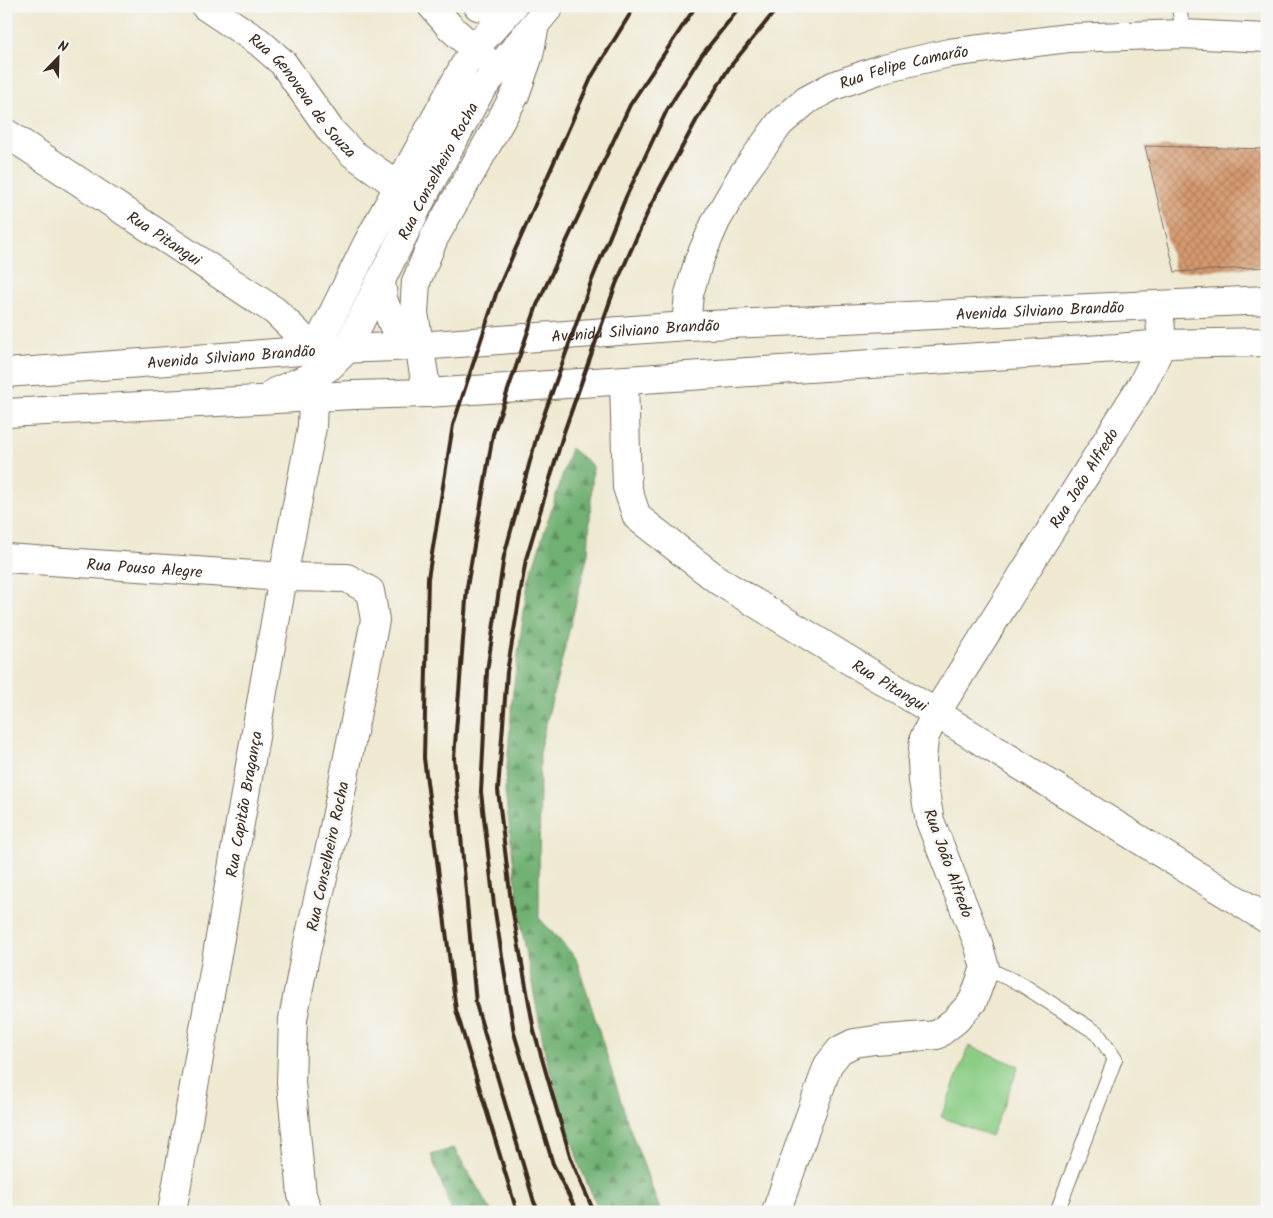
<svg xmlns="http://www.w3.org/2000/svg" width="1273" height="1218" font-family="Kalam,sans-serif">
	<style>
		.forest { fill: url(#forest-firs); stroke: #556d48 }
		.garden { fill: #8acd85; stroke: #627c52 }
		.building { fill: url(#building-cross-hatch) }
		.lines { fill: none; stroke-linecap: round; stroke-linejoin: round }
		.lane-casing { stroke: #7a6d5d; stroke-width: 16 }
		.street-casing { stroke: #7a6d5d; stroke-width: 30 }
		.secondary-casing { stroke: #7a6d5d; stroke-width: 30 }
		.lane { stroke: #fff; stroke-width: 14 }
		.street { stroke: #fff; stroke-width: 28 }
		.secondary { stroke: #fff; stroke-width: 28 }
		.rail { stroke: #3b2a1e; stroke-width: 4 }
		.labels { text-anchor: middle; stroke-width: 5; stroke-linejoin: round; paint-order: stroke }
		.street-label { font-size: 16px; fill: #3b2a1e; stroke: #f6f6f2 }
	</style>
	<defs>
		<pattern id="forest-firs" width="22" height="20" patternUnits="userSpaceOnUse" patternTransform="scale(1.25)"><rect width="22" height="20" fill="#6fb072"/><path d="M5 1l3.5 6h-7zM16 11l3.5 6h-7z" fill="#5c8f5d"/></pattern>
		<pattern id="building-cross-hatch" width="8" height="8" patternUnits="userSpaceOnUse" patternTransform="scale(1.25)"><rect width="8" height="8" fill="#d69a6f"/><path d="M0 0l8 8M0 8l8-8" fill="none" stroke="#af7e5b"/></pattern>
	</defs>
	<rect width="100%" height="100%" fill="#f6f6f2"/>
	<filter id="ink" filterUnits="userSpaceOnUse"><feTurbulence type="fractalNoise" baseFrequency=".02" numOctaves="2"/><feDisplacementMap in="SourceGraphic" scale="10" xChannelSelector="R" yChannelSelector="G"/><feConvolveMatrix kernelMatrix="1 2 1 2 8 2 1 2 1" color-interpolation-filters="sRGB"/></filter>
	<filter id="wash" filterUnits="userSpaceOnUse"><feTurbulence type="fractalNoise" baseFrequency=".0096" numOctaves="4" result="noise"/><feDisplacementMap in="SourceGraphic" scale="20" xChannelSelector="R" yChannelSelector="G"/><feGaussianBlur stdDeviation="1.12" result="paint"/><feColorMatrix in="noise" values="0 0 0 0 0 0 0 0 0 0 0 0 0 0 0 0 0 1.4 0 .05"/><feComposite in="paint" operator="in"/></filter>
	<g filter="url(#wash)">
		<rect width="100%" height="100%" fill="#efe9d2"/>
		<g class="forest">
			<path d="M 571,448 L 593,466 L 588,554 L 540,748 L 539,918 L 576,958 L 628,1123 L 661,1212 L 600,1212 L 580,1167 L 546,1058 L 520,919 L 505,791 L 513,690 L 528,583 Z"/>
			<path d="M 454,1148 L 492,1212 L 452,1212 L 431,1155 Z"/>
		</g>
		<path class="garden" d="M 969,1046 L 1019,1066 L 991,1136 L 941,1117 Z"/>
		<g id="blocks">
			<path class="building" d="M 1145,146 L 1267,149 L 1267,267 L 1175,272 Z"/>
		</g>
	</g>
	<g filter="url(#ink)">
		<use href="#blocks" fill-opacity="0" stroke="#7a6d5d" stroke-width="1"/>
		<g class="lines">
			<g class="lane-casing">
				<g id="lane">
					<path d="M 1179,6 L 1183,34"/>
					<path d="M 985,968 L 1021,984 L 1097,1033 L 1115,1059 L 1057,1212"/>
				</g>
			</g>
			<g class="street-casing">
				<g id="street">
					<path id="s1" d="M 205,6 L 259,42 L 283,63 L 331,131 L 352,153 L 398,186"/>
					<path id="s2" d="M 686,326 L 689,294 L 699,260 L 716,221 L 743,174 L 780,123 L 807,100 L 833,86 L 884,68 L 949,53 L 1068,38 L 1183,34 L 1267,38"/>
					<path id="s3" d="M 624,381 L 627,487 L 637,517 L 719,581 L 936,713 L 1267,919"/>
					<path d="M 283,577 L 347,578 L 370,591 L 375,620 L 331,843 L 305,956 L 293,1019 L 291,1082 L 302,1195 L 308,1212"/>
					<path id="s4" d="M 776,1212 L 828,1065 L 840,1050 L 854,1043 L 875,1040 L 937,1035 L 956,1020 L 973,1001 L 985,968 L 978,943 L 930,821 L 923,781 L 922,761 L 924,738 L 936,713 L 1143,383 L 1162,344 L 1159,306"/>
				</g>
			</g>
			<g class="secondary-casing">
				<g id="secondary">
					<path d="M 432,6 L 450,27 L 487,61"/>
					<path d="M 478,6 L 509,10"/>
					<path id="s5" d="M 6,133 L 275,311 L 315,350"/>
					<path d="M 381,280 L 383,299 L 393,325 L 419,346"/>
					<path d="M 315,350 L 367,244 L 463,68 L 474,49 L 513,6"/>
					<path id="s6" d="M 6,373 L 315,350 L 419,346 L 686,326 L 1267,300"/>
					<path id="s7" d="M 275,392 L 318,374 L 330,366 L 346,350 L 423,196 L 480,91 L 550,6"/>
					<path d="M 427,393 L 414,313 L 416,282 L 434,238 L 515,95 L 529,55 L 534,30"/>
					<path d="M 6,413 L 354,395 L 427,393 L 1117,348 L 1162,344 L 1267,342"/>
					<path id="s8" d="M 6,558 L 283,577"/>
					<path id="s9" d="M 172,1212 L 283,577 L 312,427 L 313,397"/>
				</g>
			</g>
			<use href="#lane" class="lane"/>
			<use href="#street" class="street"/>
			<use href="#secondary" class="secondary"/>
			<g class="rail">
				<path d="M 517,1212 L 456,1010 L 424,758 L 428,578 L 453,425 L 497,291 L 592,76 L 635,6"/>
				<path d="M 539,1212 L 534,1202 L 476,1004 L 454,758 L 467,587 L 493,434 L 537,305 L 630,105 L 696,6"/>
				<path d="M 577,1212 L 553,1164 L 514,1033 L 494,905 L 481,792 L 487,671 L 504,556 L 538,432 L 591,282 L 626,197 L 667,110 L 701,56 L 741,6"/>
				<path d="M 594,1212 L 571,1159 L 534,1031 L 511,902 L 498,790 L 507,672 L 526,559 L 564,432 L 616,284 L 650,207 L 696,121 L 729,68 L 779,6"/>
			</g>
		</g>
	</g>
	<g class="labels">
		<g class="street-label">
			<text dy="6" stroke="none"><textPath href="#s2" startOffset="366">Rua Felipe Camarão</textPath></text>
			<text dy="6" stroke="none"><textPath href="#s1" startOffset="134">Rua Genoveva de Souza</textPath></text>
			<text dy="6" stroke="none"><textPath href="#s7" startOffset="285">Rua Conselheiro Rocha</textPath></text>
			<text dy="6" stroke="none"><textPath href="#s5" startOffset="190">Rua Pitangui</textPath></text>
			<text dy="6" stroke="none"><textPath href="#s6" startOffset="1036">Avenida Silviano Brandão</textPath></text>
			<text dy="6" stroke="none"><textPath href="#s6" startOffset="631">Avenida Silviano Brandão</textPath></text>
			<text dy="6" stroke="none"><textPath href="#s6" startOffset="226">Avenida Silviano Brandão</textPath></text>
			<text dy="6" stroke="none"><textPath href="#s4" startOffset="905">Rua João Alfredo</textPath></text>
			<text dy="6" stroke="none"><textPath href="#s8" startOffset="139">Rua Pouso Alegre</textPath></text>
			<text dy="6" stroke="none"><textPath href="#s3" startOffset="442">Rua Pitangui</textPath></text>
			<text dy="6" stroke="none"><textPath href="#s9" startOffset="414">Rua Capitão Bragança</textPath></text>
			<text transform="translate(327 856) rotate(-78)" y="6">Rua Conselheiro Rocha</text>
			<text transform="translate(949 863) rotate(70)" y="6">Rua João Alfredo</text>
		</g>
	</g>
	<rect width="1273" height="1218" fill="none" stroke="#f6f6f2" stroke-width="25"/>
	<g transform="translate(58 58) rotate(23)" stroke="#f6f6f2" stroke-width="4" paint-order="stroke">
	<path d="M0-4L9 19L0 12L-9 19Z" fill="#3b2a1e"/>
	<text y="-8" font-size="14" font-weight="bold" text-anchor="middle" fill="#3b2a1e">N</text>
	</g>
</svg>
